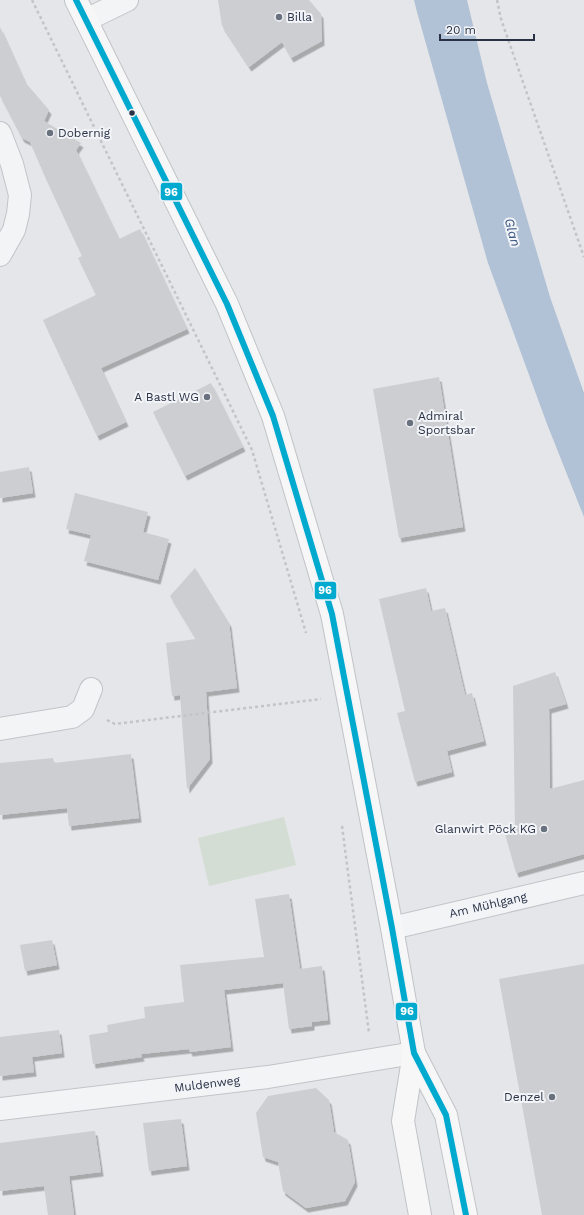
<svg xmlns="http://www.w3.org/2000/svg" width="584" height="1215" font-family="'Work Sans',sans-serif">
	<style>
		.green { fill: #d4ddd4 }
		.water { fill: #b1c1d6 }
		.building { fill: #cdced2; filter: url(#shadow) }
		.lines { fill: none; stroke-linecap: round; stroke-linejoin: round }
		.minor-casing { stroke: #c2c4c7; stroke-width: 24 }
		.major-casing { stroke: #c0c3c7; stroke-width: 24 }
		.path { stroke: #c3c4c9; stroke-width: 2.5; stroke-dasharray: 3 3; stroke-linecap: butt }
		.minor { stroke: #f3f4f6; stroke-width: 22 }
		.major { stroke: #f7f7f7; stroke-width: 22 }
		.bus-1-casing { stroke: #f2f4f8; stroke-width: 9 }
		.bus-1 { stroke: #00a9ce; stroke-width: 6 }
		.poi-dot { fill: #6a717e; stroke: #f2f4f8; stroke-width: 1.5 }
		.bus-dot { fill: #293245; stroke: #f2f4f8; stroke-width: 1.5 }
		.labels { text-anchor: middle; stroke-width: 4; stroke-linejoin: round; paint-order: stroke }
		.poi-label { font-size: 12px; fill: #293245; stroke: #f2f4f8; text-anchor: start }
		.street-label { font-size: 12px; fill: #293245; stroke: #f2f4f8 }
		.water-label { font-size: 13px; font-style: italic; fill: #304e7c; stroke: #f2f4f8 }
		.line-badge { stroke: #f2f4f8; stroke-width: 1.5 }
		.badge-label { font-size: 11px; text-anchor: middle; font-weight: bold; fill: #fff }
	</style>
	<defs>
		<filter id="shadow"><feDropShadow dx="2.5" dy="4.5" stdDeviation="0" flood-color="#0004"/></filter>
	</defs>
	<rect width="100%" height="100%" fill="#e4e6e9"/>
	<path class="green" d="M 284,817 L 296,865 L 209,886 L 198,838 Z"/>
	<path class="water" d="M 414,0 L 467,0 L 487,83 L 550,297 L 584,393 L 584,517 L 547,424 L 488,263 L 417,12 Z"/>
	<g class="building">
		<path d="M 218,0 L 309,0 L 321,14 L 322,41 L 291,58 L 282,42 L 249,67 L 222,26 Z"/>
		<path d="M 0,27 L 25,82 L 49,110 L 44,121 L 81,143 L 76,150 L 119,239 L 140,229 L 187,329 L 101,368 L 126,422 L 97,436 L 43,320 L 96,295 L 78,258 L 82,256 L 46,179 L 30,142 L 22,138 L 0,96 Z"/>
		<path d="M 439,377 L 463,527 L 399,538 L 373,389 Z"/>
		<path d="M 211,383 L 243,447 L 185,476 L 153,412 Z"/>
		<path d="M 29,467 L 33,493 L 0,498 L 0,472 Z"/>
		<path d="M 75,493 L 148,512 L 143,532 L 169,539 L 158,580 L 84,561 L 91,535 L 66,529 Z"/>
		<path d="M 195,568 L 229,623 L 237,688 L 206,692 L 210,759 L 187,789 L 180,695 L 172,696 L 166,643 L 196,639 L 170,596 Z"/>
		<path d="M 426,588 L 431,611 L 445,608 L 465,695 L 472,693 L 484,741 L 447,751 L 452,772 L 415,782 L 397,713 L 405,711 L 379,599 Z"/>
		<path d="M 555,672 L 566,704 L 549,709 L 550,789 L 584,780 L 584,854 L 516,873 L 505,834 L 515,832 L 513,686 Z"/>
		<path d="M 131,754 L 139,818 L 69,826 L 67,808 L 0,815 L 0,763 L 53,758 L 54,763 Z"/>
		<path d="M 289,894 L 300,969 L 322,966 L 328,1020 L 312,1022 L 312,1026 L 289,1029 L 283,983 L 224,990 L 231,1047 L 190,1052 L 189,1049 L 141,1054 L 142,1057 L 93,1064 L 89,1035 L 108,1032 L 107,1025 L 145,1018 L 144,1007 L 184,1002 L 180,965 L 264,957 L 255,899 Z"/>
		<path d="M 52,940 L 57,965 L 25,971 L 20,945 Z"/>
		<path d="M 584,964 L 584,1215 L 542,1215 L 499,979 Z"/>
		<path d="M 59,1030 L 62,1053 L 32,1057 L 34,1072 L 0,1076 L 0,1037 Z"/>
		<path d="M 316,1088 L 329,1100 L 334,1132 L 348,1140 L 355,1182 L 345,1201 L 306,1208 L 283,1191 L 278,1162 L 263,1157 L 256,1113 L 268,1096 Z"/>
		<path d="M 181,1119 L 187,1166 L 149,1171 L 143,1123 Z"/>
		<path d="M 93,1131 L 95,1131 L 101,1172 L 69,1176 L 74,1215 L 48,1215 L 44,1186 L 0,1191 L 0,1143 Z"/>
	</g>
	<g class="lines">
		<g class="minor-casing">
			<g id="minor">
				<path d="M 86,20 L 127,0"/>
				<path d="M 0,133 L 12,164 L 20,195 L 18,214 L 14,230 L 0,255"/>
				<path d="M 0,729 L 72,717 L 83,709 L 91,689"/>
				<path d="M 392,928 L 584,883"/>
				<path d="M 0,1109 L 268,1077 L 414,1053"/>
			</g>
		</g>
		<g class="major-casing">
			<g id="major">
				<path d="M 76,0 L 227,304 L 273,416 L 332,614 L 392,928 L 414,1053 L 446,1115 L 466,1215"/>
				<path d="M 414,1053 L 403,1121 L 420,1215"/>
			</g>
		</g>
		<g class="path">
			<path d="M 32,0 L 252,450 L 306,633"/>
			<path d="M 497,0 L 501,19 L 584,257"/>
			<path d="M 107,720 L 115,724 L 321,699"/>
			<path d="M 342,826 L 369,1033"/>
		</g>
		<use href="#minor" class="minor"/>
		<use href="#major" class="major"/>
		<g class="bus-1-casing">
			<path id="bus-1" d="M 76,0 L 227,304 L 273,416 L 332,614 L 392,928 L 414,1053 L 446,1115 L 466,1215"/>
		</g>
		<use href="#bus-1" class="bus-1"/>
	</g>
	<g class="poi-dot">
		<circle cx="279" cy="17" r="4"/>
		<circle cx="50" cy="133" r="4"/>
		<circle cx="207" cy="397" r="4"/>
		<circle cx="410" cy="423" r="4"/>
		<circle cx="544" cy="829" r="4"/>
		<circle cx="552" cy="1097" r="4"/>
	</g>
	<circle class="bus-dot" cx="132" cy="113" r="3.5"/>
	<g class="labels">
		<g class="poi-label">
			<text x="287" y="21">Billa</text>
			<text x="58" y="137">Dobernig</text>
			<text x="199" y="401" text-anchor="end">A Bastl WG</text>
			<text x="418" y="420">Admiral<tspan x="418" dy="14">Sportsbar</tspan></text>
			<text x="536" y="833" text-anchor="end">Glanwirt Pöck KG</text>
			<text x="544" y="1101" text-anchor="end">Denzel</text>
		</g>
		<g class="street-label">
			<text transform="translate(488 905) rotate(-13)" y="4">Am Mühlgang</text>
			<text transform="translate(207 1084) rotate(-7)" y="4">Muldenweg</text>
		</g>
		<g class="water-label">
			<text transform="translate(513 232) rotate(75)" y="5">Glan</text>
		</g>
	</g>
	<g class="line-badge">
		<rect x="160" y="182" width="23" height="19" rx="4" fill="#00a9ce"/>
		<rect x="314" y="581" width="23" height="19" rx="4" fill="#00a9ce"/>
		<rect x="395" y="1002" width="23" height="19" rx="4" fill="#00a9ce"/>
	</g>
	<g class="badge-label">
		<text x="171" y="196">96</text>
		<text x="325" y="594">96</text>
		<text x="407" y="1015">96</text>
	</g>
	<path d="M440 34v6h94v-6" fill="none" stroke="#293245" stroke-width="2"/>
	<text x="446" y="34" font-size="12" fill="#293245" stroke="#f2f4f8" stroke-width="3" paint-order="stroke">20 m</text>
</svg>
